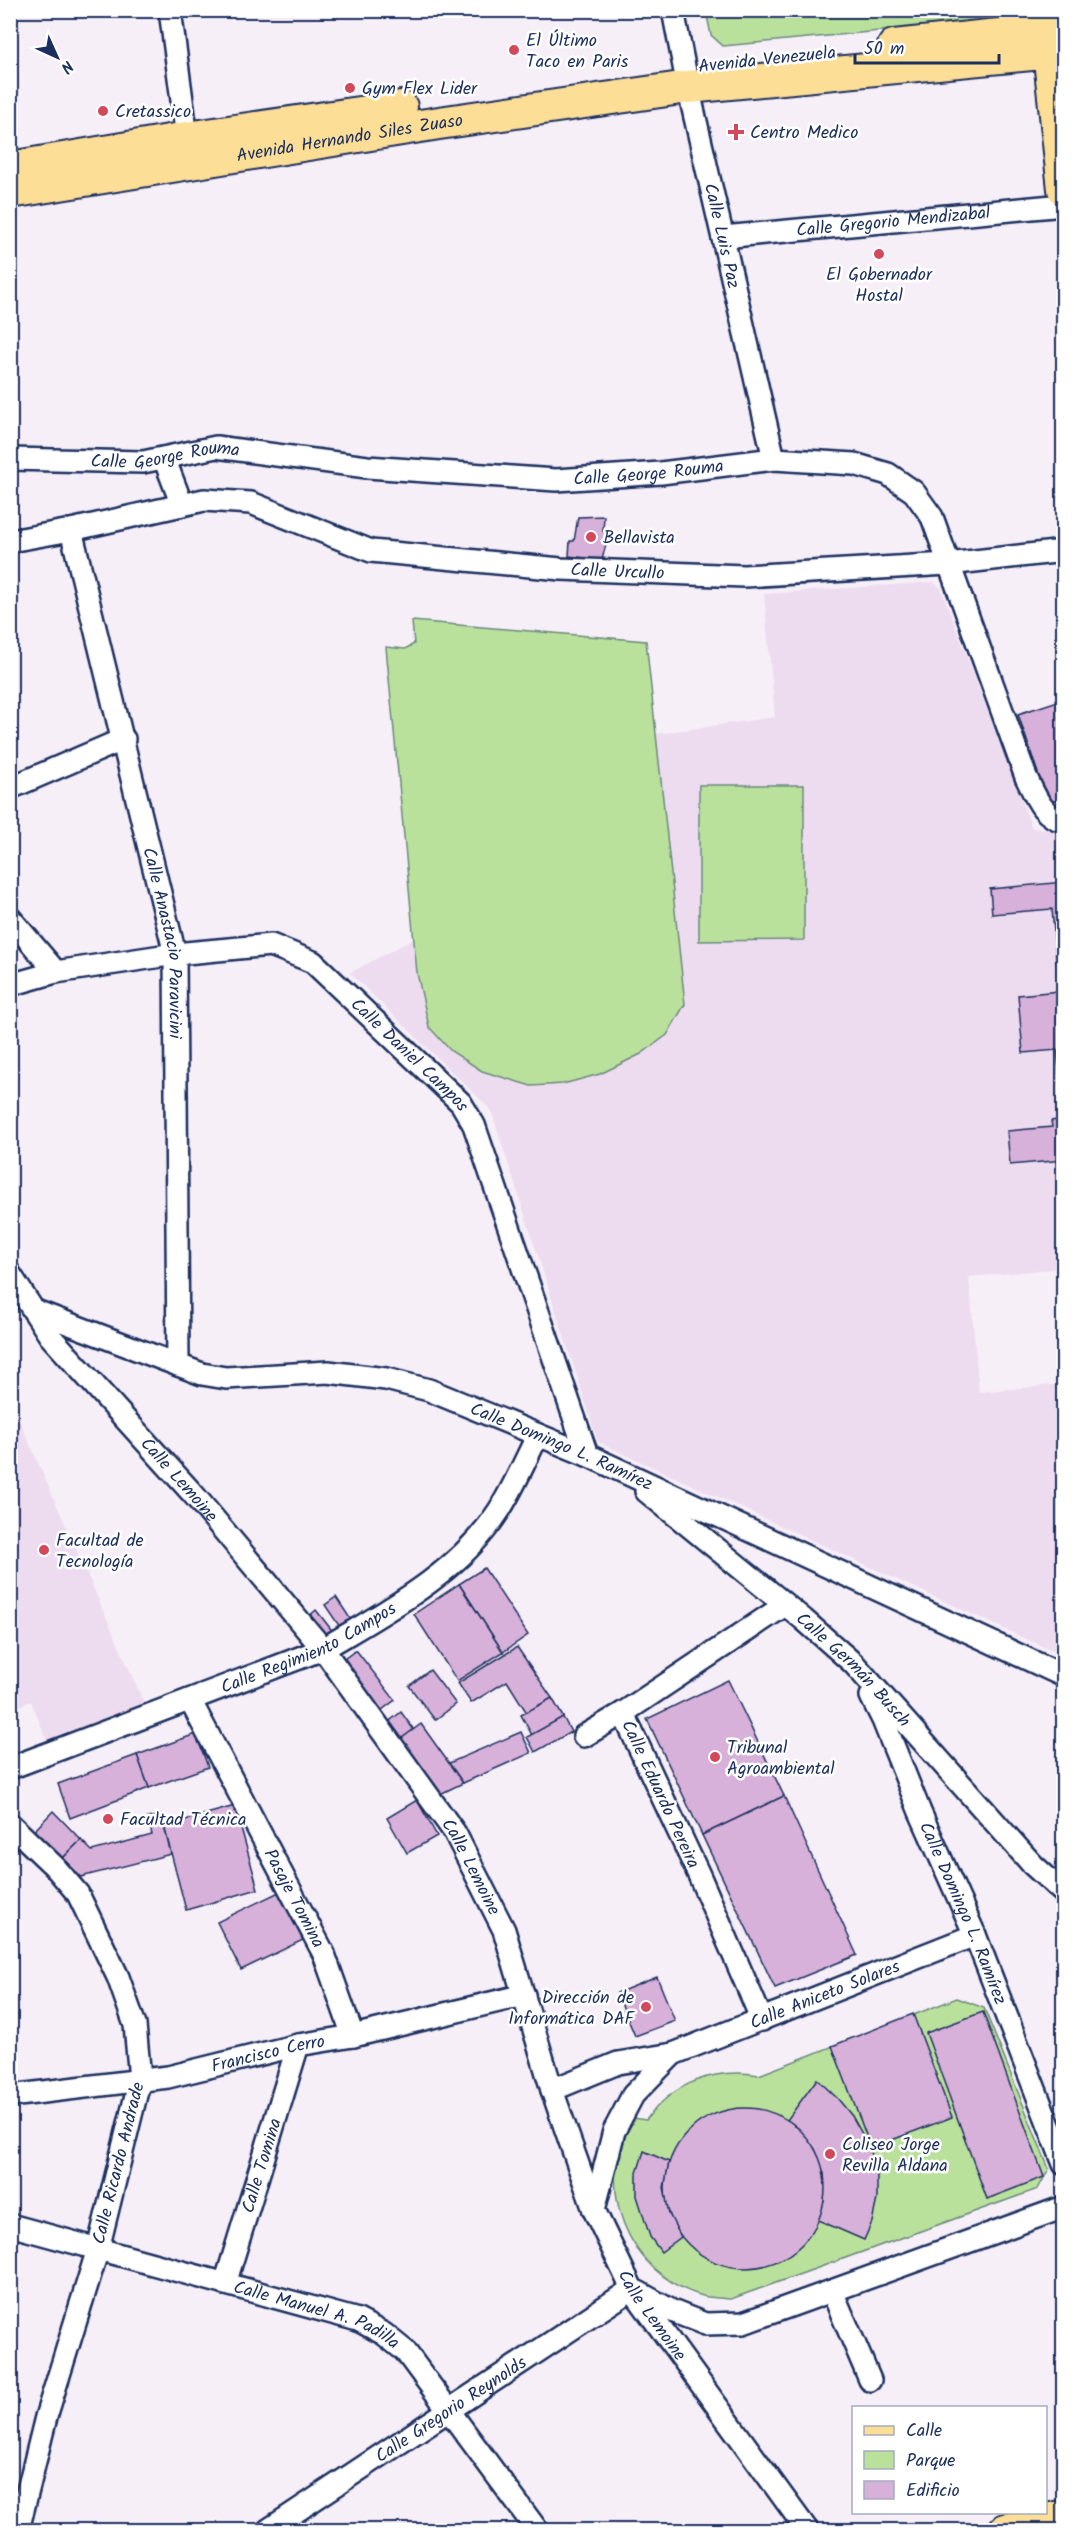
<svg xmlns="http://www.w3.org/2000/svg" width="1074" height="2541" font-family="Kalam,sans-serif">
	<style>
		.built { fill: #eddcef }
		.green { fill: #bae19c; stroke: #6a887d; stroke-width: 1.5 }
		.building { fill: #d7b1da; stroke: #1b2f5e; stroke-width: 1.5 }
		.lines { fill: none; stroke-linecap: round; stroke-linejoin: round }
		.street-casing { stroke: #1b2f5e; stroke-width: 26 }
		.primary-casing { stroke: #1b2f5e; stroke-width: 36 }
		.street { stroke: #fff; stroke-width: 21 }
		.primary { stroke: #fdde96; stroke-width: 32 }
		.poi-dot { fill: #d1495b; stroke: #fff; stroke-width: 2 }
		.labels { text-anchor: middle; stroke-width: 5; stroke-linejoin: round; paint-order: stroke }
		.poi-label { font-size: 18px; fill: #1b2f5e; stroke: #fff; text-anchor: start }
		.street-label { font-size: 18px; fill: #1b2f5e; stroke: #fff }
	</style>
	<rect width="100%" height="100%" fill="#f7eff8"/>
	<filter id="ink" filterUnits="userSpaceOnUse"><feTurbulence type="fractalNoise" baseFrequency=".0167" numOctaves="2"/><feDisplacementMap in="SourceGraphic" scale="12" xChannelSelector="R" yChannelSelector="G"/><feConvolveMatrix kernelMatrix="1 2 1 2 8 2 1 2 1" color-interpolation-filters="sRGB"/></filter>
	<g filter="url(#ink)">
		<g class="built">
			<path d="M 934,582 L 941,588 L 1032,828 L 1063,831 L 1063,1268 L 969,1277 L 979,1392 L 1063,1384 L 1063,1656 L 598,1442 L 491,1110 L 350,973 L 413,939 L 417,973 L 482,1071 L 531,1086 L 563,1084 L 600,1074 L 641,1054 L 685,1004 L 656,734 L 775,717 L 764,594 Z"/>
			<path d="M 10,1399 L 145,1705 L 48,1744 L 31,1701 L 11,1710 Z"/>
		</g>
		<g class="green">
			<path d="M 1003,10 L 1004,19 L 723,46 L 711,35 L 706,11 Z"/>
			<path d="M 412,621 L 646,641 L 685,1004 L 667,1035 L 641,1054 L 600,1074 L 563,1084 L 531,1086 L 482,1071 L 451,1051 L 429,1027 L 417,973 L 386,647 L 405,649 L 414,644 Z"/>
			<path d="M 699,785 L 804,785 L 804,940 L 699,941 Z"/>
			<path d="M 957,1998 L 984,2008 L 1049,2169 L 1038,2189 L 731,2299 C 722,2298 712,2298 703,2296 C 627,2275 592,2185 632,2118 L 646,2120 C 673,2083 715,2067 759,2075 Z"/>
		</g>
		<g class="building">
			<path d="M 604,516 L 603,531 L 609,532 L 602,560 L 569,556 L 570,541 L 574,541 L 578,517 Z"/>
			<path d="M 1064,699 L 1064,798 L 1048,803 L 1018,714 Z"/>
			<path d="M 1064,882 L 1064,1119 L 1057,1050 L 1023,1053 L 1018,995 L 1059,991 L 1052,909 L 992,914 L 990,889 Z"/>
			<path d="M 1064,1119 L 1064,1160 L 1010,1165 L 1007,1131 L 1052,1127 L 1051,1121 Z"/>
			<path d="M 484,1568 L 528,1635 L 503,1652 L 459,1584 Z"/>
			<path d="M 459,1584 L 503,1652 L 457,1681 L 414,1614 Z"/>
			<path d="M 336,1597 L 353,1623 L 342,1630 L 325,1605 Z"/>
			<path d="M 316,1610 L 334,1633 L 324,1641 L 306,1619 Z"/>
			<path d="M 517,1647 L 552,1698 L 527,1713 L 507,1681 L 471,1703 L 458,1683 Z"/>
			<path d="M 356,1650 L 395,1700 L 378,1713 L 340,1662 Z"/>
			<path d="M 430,1670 L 456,1704 L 435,1720 L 409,1686 Z"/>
			<path d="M 728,1680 L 784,1796 L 702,1835 L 647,1719 Z"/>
			<path d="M 552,1698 L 563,1717 L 532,1735 L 521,1715 Z"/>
			<path d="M 401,1712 L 414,1730 L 398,1741 L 386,1724 Z"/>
			<path d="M 563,1717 L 571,1732 L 535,1752 L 527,1737 Z"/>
			<path d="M 421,1724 L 463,1783 L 438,1795 L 398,1741 Z"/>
			<path d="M 521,1732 L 531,1753 L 463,1783 L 449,1763 Z"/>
			<path d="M 196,1734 L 208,1767 L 149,1788 L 137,1755 Z"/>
			<path d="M 137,1755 L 149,1788 L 70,1818 L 58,1784 Z"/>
			<path d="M 784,1796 L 857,1955 L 775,1988 L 702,1835 Z"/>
			<path d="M 417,1800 L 437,1836 L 407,1853 L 387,1818 Z"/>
			<path d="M 235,1806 L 258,1889 L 186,1910 L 164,1826 Z"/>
			<path d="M 53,1811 L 81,1840 L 62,1859 L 34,1831 Z"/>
			<path d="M 161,1815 L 171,1854 L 81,1877 L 62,1859 L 81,1840 L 92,1851 L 152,1835 L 148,1818 Z"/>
			<path d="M 279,1892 L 303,1940 L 241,1970 L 217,1922 Z"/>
			<path d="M 657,1977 L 675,2021 L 635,2036 L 617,1993 Z"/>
			<path d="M 983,2012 L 1044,2177 L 987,2199 L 926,2033 Z"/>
			<path d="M 913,2014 L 952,2117 L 871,2148 L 832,2046 Z"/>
			<path d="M 817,2079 L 838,2099 L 852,2116 L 870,2148 L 877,2173 L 877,2199 L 872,2222 L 864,2240 L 818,2220 L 824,2201 L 824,2174 L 815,2149 L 798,2128 L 787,2120 Z"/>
			<circle cx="745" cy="2188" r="80"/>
			<path d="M 644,2151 L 669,2162 L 664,2188 L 669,2214 L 681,2237 L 661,2252 L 650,2237 L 637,2196 L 637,2173 Z"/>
		</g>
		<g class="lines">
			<g class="street-casing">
				<g id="street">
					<path d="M 170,10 L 187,138 L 191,149"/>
					<path id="s1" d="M 673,10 L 688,87 L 774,459"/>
					<path id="s2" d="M 723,237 L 1064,205"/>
					<path d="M 164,458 L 182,505"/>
					<path id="s3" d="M 10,459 L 143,462 L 216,447 L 367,467 L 556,480 L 661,473 L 774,459 L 854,464 L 888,474 L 914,492 L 932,517 L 1026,777 C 1035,795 1042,817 1064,821"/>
					<path id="s4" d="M 71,530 L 175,954 L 178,1365"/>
					<path id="s5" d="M 10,541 L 71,530 L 204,500 L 251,503 L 371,551 L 561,569 L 744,576 L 948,564 L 1064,551"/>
					<path d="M 10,788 L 124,739"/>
					<path d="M 10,918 L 56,972"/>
					<path id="s6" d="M 10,985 L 56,972 L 175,954 L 271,945 L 313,962 L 461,1103 L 474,1125 L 587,1455"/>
					<path id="s7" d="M 10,1274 L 50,1336 L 194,1495 L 323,1649 L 455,1833 L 504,1930 L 552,2090 L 594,2210 L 632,2289 L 807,2530"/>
					<path id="s8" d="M 33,1310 L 202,1374 L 226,1378 L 328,1372 L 386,1379 L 429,1390 L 587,1455 L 1064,1676"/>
					<path id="s9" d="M 646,1491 L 803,1619 L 854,1664 L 1033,1865 L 1064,1893"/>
					<path id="s10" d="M 871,1696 L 883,1720 L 920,1812 L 975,1935 L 1064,2164"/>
					<path id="s11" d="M 190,1700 L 324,1954 L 353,2036"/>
					<path d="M 584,1736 L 623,1713"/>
					<path id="s12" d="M 10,1768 L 323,1649 C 385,1612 458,1574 498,1512 C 514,1488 525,1460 538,1435"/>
					<path d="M 10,1824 L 55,1867 L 78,1894 L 118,1977 L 135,2025 L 140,2079 L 98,2249 L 46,2417 L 18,2530"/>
					<path d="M 762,2020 L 699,1875 L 623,1713 L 785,1605"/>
					<path id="s13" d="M 552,2090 L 618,2063 L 673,2054 L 975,1935"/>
					<path id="s14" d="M 10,2096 L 168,2077 L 298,2045 L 353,2036 L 524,1995"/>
					<path d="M 594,2210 L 614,2131 L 633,2095 L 673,2054"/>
					<path id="s15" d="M 10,2225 L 358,2320 L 384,2334 L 405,2351 L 537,2530"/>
					<path id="s16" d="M 225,2284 L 298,2045"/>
					<path d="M 832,2291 L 870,2380"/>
					<path d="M 638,2292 L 672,2311 L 705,2324 L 743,2323 L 1064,2207"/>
					<path id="s17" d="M 268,2530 L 632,2289"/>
				</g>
			</g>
			<g class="primary-casing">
				<g id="primary">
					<path d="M 1047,32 L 1064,189"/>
					<path d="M 894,46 L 1064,28"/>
					<path d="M 10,168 L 187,138 L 401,107"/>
					<path id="s18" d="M 10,192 L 439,123 L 688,87 L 1064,51"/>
					<path d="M 1005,2530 L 1064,2516"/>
				</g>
			</g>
			<use href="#street" class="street"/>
			<use href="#primary" class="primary"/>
		</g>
	</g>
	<g class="poi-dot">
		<circle cx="514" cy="50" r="6"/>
		<circle cx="350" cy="88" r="6"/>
		<circle cx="103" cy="111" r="6"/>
		<path d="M733 123h6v6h6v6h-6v6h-6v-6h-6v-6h6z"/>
		<circle cx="879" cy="254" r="6"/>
		<circle cx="591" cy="537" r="6"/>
		<circle cx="44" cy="1550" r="6"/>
		<circle cx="715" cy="1757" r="6"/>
		<circle cx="108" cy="1819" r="6"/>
		<circle cx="646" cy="2007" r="6"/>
		<circle cx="830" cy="2154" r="6"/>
	</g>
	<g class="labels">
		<g class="poi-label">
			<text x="526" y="46">El Último<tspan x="526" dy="21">Taco en Paris</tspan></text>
			<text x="362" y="94">Gym Flex Lider</text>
			<text x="115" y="117">Cretassico</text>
			<text x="750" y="138">Centro Medico</text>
			<text x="879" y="280" text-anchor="middle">El Gobernador<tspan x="879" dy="21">Hostal</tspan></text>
			<text x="603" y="543">Bellavista</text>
			<text x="56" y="1546">Facultad de<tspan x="56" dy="21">Tecnología</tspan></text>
			<text x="727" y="1753">Tribunal<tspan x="727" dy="21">Agroambiental</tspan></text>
			<text x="120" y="1825">Facultad Técnica</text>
			<text x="634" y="2003" text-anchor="end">Dirección de<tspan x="634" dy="21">Informática DAF</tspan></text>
			<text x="842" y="2150">Coliseo Jorge<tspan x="842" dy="21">Revilla Aldana</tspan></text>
		</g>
		<g class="street-label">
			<text transform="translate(767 59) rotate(-6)" y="6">Avenida Venezuela</text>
			<text dy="6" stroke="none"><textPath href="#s18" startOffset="344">Avenida Hernando Siles Zuaso</textPath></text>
			<text dy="6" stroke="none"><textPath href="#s2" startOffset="171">Calle Gregorio Mendizabal</textPath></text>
			<text dy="6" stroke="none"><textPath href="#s1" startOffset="231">Calle Luis Paz</textPath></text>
			<text dy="6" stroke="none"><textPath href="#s3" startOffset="156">Calle George Rouma</textPath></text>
			<text dy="6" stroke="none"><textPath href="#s3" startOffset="642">Calle George Rouma</textPath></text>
			<text dy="6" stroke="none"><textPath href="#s5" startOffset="622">Calle Urcullo</textPath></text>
			<text dy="6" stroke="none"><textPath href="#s4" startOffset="424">Calle Anastacio Paravicini</textPath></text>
			<text dy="6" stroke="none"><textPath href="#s6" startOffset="444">Calle Daniel Campos</textPath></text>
			<text dy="6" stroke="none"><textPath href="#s8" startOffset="554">Calle Domingo L. Ramírez</textPath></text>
			<text dy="6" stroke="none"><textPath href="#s7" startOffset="267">Calle Lemoine</textPath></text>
			<text dy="6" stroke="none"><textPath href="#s12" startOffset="322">Calle Regimiento Campos</textPath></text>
			<text dy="6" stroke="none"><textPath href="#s9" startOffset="274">Calle Germán Busch</textPath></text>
			<text transform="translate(661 1794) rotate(65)" y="6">Calle Eduardo Pereira</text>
			<text dy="6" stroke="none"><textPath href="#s7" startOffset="753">Calle Lemoine</textPath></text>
			<text dy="6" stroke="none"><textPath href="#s11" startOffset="224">Pasaje Tomina</textPath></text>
			<text dy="6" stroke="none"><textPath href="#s10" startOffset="236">Calle Domingo L. Ramírez</textPath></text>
			<text dy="6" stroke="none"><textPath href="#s13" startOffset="290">Calle Aniceto Solares</textPath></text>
			<text dy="6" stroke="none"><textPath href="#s14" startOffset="262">Francisco Cerro</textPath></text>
			<text transform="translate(118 2163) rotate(-76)" y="6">Calle Ricardo Andrade</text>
			<text dy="6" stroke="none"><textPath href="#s16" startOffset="124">Calle Tomina</textPath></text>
			<text dy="6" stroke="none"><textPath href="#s7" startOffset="1239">Calle Lemoine</textPath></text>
			<text dy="6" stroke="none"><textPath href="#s15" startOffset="320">Calle Manuel A. Padilla</textPath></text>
			<text dy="6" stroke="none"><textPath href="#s17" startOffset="219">Calle Gregorio Reynolds</textPath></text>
		</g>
	</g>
	<rect width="1074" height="2541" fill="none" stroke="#fff" stroke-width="36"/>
	<rect x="18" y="18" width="1038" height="2505" fill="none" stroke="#1b2f5e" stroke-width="2" filter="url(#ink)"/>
	<rect x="852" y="2406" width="195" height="108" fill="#ffffff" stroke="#a4acbf" stroke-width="1.5"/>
	<rect x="864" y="2426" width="30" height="9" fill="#fdde96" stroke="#a4acbf" stroke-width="1.5"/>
	<text x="906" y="2436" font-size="18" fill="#1b2f5e">Calle</text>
	<rect x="864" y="2451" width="30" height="18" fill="#bae19c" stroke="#a4acbf" stroke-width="1.5"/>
	<text x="906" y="2466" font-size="18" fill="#1b2f5e">Parque</text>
	<rect x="864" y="2481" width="30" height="18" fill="#d7b1da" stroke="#a4acbf" stroke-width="1.5"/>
	<text x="906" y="2496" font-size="18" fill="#1b2f5e">Edificio</text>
	<g transform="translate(57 57) rotate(135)" stroke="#ffffff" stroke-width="4.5" paint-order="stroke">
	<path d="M0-4.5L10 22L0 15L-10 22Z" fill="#1b2f5e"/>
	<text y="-9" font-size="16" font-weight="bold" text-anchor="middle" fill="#1b2f5e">N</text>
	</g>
	<path d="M855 54v9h144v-9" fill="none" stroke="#1b2f5e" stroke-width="3"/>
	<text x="864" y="54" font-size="18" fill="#1b2f5e" stroke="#ffffff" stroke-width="4.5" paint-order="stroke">50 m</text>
</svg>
